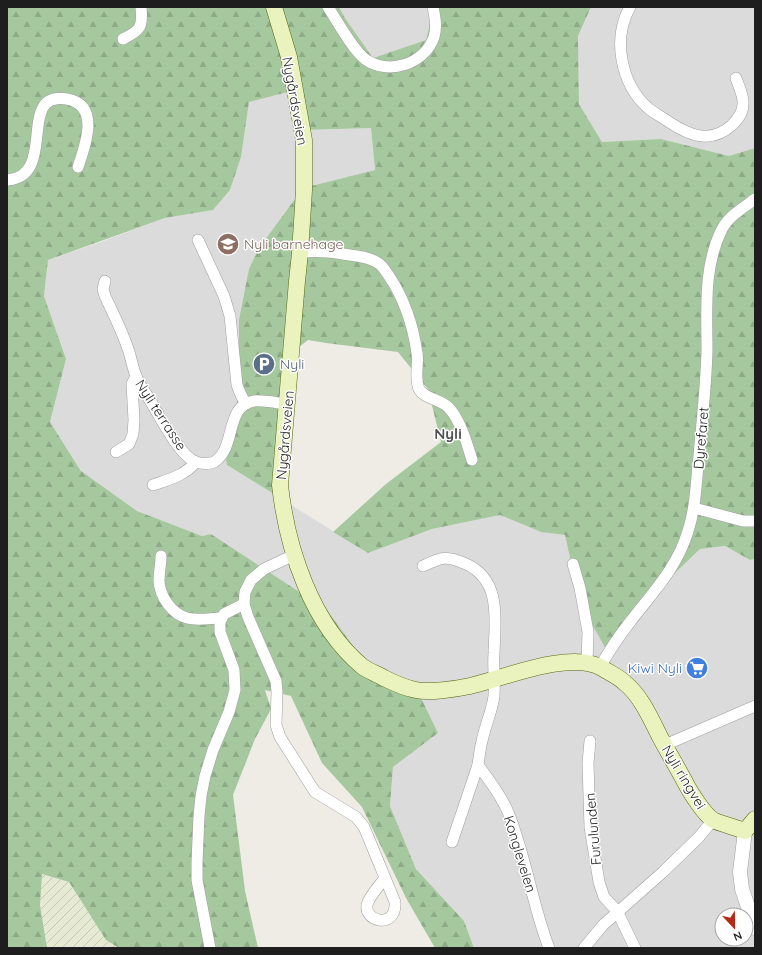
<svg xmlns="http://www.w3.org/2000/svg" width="762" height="955" font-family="Quicksand,sans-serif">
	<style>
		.residential { fill: #dcdbdb; fill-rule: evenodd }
		.farmland { fill: url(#farmland-furrows) }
		.forest { fill: url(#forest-firs) }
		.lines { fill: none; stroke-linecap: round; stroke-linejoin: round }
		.minor-casing { stroke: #9f9f9f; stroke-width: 12 }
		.tertiary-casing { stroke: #9f9f9f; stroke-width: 15 }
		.secondary-casing { stroke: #556911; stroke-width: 17 }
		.minor { stroke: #fff; stroke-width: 11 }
		.tertiary { stroke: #fff; stroke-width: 14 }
		.secondary { stroke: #eaf2be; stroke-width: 16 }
		.labels { text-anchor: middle; stroke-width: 3; stroke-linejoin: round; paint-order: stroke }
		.street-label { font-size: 14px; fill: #1e1e1e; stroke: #fff }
		.education-label { font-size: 14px; fill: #785e54; stroke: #fff; text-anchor: start }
		.service-label { font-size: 14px; fill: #4e5e75; stroke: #fff; text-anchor: start }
		.shop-label { font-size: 14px; fill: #366cbe; stroke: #fff; text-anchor: end }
		.neighbourhood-label { font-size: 15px; font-weight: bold; fill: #515151; stroke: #fff }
	</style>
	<defs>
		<pattern id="farmland-furrows" width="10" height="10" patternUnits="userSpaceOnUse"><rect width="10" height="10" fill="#e6ead2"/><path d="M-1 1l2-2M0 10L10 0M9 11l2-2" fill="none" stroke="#c5c8b4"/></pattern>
		<pattern id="forest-firs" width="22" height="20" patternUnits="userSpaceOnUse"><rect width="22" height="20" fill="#a6c89e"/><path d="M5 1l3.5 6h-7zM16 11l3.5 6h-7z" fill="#8eab88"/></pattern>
	</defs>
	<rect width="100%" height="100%" fill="#eeece5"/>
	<g class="residential">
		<path d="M 339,7 L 434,7 L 426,40 L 373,58 L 345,18 Z"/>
		<path d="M 591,7 L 755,7 L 755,148 L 729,156 L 661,139 L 602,142 L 579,104 L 578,36 Z"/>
		<path d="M 288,92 L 302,130 L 371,128 L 375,170 L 303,188 L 259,248 L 239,390 L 226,460 L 227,465 L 368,553 L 432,529 L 500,515 L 541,532 L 565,535 L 580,603 L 650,597 L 700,549 L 725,546 L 750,560 L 755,559 L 755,948 L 474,948 L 464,921 L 416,869 L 390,806 L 393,767 L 438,733 L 362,658 L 327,610 L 211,534 L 202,536 L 137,511 L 82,472 L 50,422 L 66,359 L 44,296 L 48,260 L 101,242 L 165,218 L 213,210 L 230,190 L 241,157 L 249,102 ZM 722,915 L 746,915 L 746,939 L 722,939 Z"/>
	</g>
	<path class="farmland" d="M 41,874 L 69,882 L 106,940 L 119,948 L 47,948 L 40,905 Z"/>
	<path class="forest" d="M 7,7 L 339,7 L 345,18 L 373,58 L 426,40 L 434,7 L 591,7 L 578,36 L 579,104 L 602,142 L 661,139 L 729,156 L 755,148 L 755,559 L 750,560 L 725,546 L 700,549 L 650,597 L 607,651 L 580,603 L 565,535 L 541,532 L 500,515 L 432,529 L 368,553 L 333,532 L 386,484 L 441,442 L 428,389 L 398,352 L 326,343 L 308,340 L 294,351 L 282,499 L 227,465 L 226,460 L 239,390 L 239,320 L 249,269 L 259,248 L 303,188 L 375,170 L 371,128 L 302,130 L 288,92 L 249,102 L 241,157 L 230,190 L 213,210 L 165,218 L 48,260 L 44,296 L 66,359 L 50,422 L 81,471 L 137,511 L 202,536 L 211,534 L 327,610 L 362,658 L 418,692 L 438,733 L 393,767 L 390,806 L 416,869 L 464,921 L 474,948 L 435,948 L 406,898 L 362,807 L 322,763 L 291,696 L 265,690 L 271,709 L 255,739 L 233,795 L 245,891 L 258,948 L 119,948 L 106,940 L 69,882 L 42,874 L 40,905 L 47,948 L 7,948 Z"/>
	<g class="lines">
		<g class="minor-casing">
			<g id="minor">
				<path d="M 328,7 C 337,21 353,50 365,59 C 388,76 425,64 434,37 C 437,27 435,17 433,7"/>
				<path d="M 630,7 C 612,39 621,84 648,108 C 654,113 662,117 669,122 C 690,136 711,144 732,125 C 738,119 743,113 743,104 C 744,96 738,85 736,78"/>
				<path d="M 123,39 C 141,30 143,27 141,7"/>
				<path d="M 7,180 C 59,176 15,90 67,99 C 101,105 85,146 78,167"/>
				<path d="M 198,240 L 224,296 L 230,316 L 237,385 L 241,395 L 246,404"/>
				<path d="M 300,253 C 313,250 330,252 343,254 C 354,256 368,256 378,263 C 383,266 386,272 389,276 C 405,300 413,325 417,353 C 419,365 414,377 419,389 C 424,399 441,399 449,408 C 461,421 467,444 472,460"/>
				<path d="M 105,281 L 103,289 L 105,296 C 113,313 121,329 127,346 C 131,356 132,366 136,376 C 138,383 144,390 148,397 C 158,413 179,456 196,462 C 201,464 210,464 214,462 C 237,448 224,406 254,401 C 264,400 277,403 287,404"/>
				<path d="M 116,452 L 129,444 L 133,434 L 134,420 L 132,384 L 136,376"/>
				<path d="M 153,485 C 170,479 184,476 196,462"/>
				<path d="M 694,508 L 743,521 L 755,521"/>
				<path d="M 294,555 L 264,569 L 251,580 L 245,592 L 244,604 L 248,617 L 276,681 L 277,692 L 276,725 L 280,737 L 315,792 L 356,817 L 364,827 L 395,902 C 397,931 360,921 368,902 C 372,893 380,885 385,878"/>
				<path d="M 161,556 C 161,564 159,573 159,581 C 160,597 172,614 187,618 C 198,621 211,618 221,618"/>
				<path d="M 573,564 L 580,588 L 588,632 L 587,664"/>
				<path d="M 423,566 C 442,557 446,555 466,564 C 502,580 495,621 494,653 C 493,668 495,682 494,696 C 492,711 485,726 482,741 C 480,749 479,757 478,765 C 489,780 501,795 508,812 C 526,856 532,904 549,948"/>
				<path d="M 600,667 C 609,651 619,636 630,622 C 653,592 677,568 688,531 C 696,507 696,481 699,456 C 702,421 706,386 707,351 C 707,310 703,267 722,229 C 729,216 744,207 755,199"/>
				<path d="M 590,741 L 588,763 L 590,827 L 599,882 L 604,897 L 617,911 L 635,948"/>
				<path d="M 665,745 L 755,706"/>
				<path d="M 452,842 L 478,765"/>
				<path d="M 210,948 L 197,880 L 197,862 L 199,816 L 201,796 L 205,776 L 213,750 L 229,712 L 235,690 L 234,670 L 220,632 L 220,622 L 224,614 L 244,604"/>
				<path d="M 584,948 L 603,925 L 663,872 L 699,837 L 713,820"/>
			</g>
		</g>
		<g class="tertiary-casing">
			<path id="tertiary" d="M 745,831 L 740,872 L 742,889 L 755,928"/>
		</g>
		<g class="secondary-casing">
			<path id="secondary" d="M 274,7 L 289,57 L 304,140 L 304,190 L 300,253 L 297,281 L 280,485 C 287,549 312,625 363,667 C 369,671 377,674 384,678 C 394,683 405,688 416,690 C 429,693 456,689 470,686 C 504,678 570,650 602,668 C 610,673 619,677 625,683 C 641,696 651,719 660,737 C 668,752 677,767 685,782 C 690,792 704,814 713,820 C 718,823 738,828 745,831 L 755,819"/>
		</g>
		<use href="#minor" class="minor"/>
		<use href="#tertiary" class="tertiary"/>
		<use href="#secondary" class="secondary"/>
	</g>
	<defs>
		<g id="school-disc" transform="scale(1.15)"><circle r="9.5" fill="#8d6e63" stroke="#fff"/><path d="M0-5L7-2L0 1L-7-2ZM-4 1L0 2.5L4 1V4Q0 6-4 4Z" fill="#fff"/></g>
		<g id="parking-disc" transform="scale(1.15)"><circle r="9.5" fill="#5c6f8a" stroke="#fff"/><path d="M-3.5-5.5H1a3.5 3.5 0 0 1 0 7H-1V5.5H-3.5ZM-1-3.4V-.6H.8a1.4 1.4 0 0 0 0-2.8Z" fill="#fff"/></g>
		<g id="supermarket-disc" transform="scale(1.15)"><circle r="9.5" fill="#3f7fe0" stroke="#fff"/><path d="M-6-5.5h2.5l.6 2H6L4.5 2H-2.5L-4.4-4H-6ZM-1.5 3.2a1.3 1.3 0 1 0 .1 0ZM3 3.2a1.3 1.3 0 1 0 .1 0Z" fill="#fff"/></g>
	</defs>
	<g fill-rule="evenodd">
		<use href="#school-disc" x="228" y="244"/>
		<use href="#parking-disc" x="264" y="364"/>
		<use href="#supermarket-disc" x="697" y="668"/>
	</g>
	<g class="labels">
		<g class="street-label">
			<text transform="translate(295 101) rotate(80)" y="5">Nygårdsveien</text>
			<text transform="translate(161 415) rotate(57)" y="5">Nyli terrasse</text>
			<text transform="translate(285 435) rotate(-85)" y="5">Nygårdsveien</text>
			<text transform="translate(701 438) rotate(-85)" y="5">Dyrefaret</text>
			<text transform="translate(684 777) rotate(59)" y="5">Nyli ringvei</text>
			<text transform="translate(593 829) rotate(-95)" y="5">Furulunden</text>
			<text transform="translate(520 854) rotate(73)" y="5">Kongleveien</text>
		</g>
		<g class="education-label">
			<text x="244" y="249">Nyli barnehage</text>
		</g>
		<g class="service-label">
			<text x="280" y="369">Nyli</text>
		</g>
		<g class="shop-label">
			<text x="682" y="673">Kiwi Nyli</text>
		</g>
		<g class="neighbourhood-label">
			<text x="448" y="439">Nyli</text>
		</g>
	</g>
	<rect width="762" height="955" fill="none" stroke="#1e1e1e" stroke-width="16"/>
	<g transform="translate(734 927) rotate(158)"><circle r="19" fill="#ffffff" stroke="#a5a5a5"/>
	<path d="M0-3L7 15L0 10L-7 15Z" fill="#b52916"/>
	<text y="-6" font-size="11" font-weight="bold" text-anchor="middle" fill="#1e1e1e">N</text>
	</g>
</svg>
